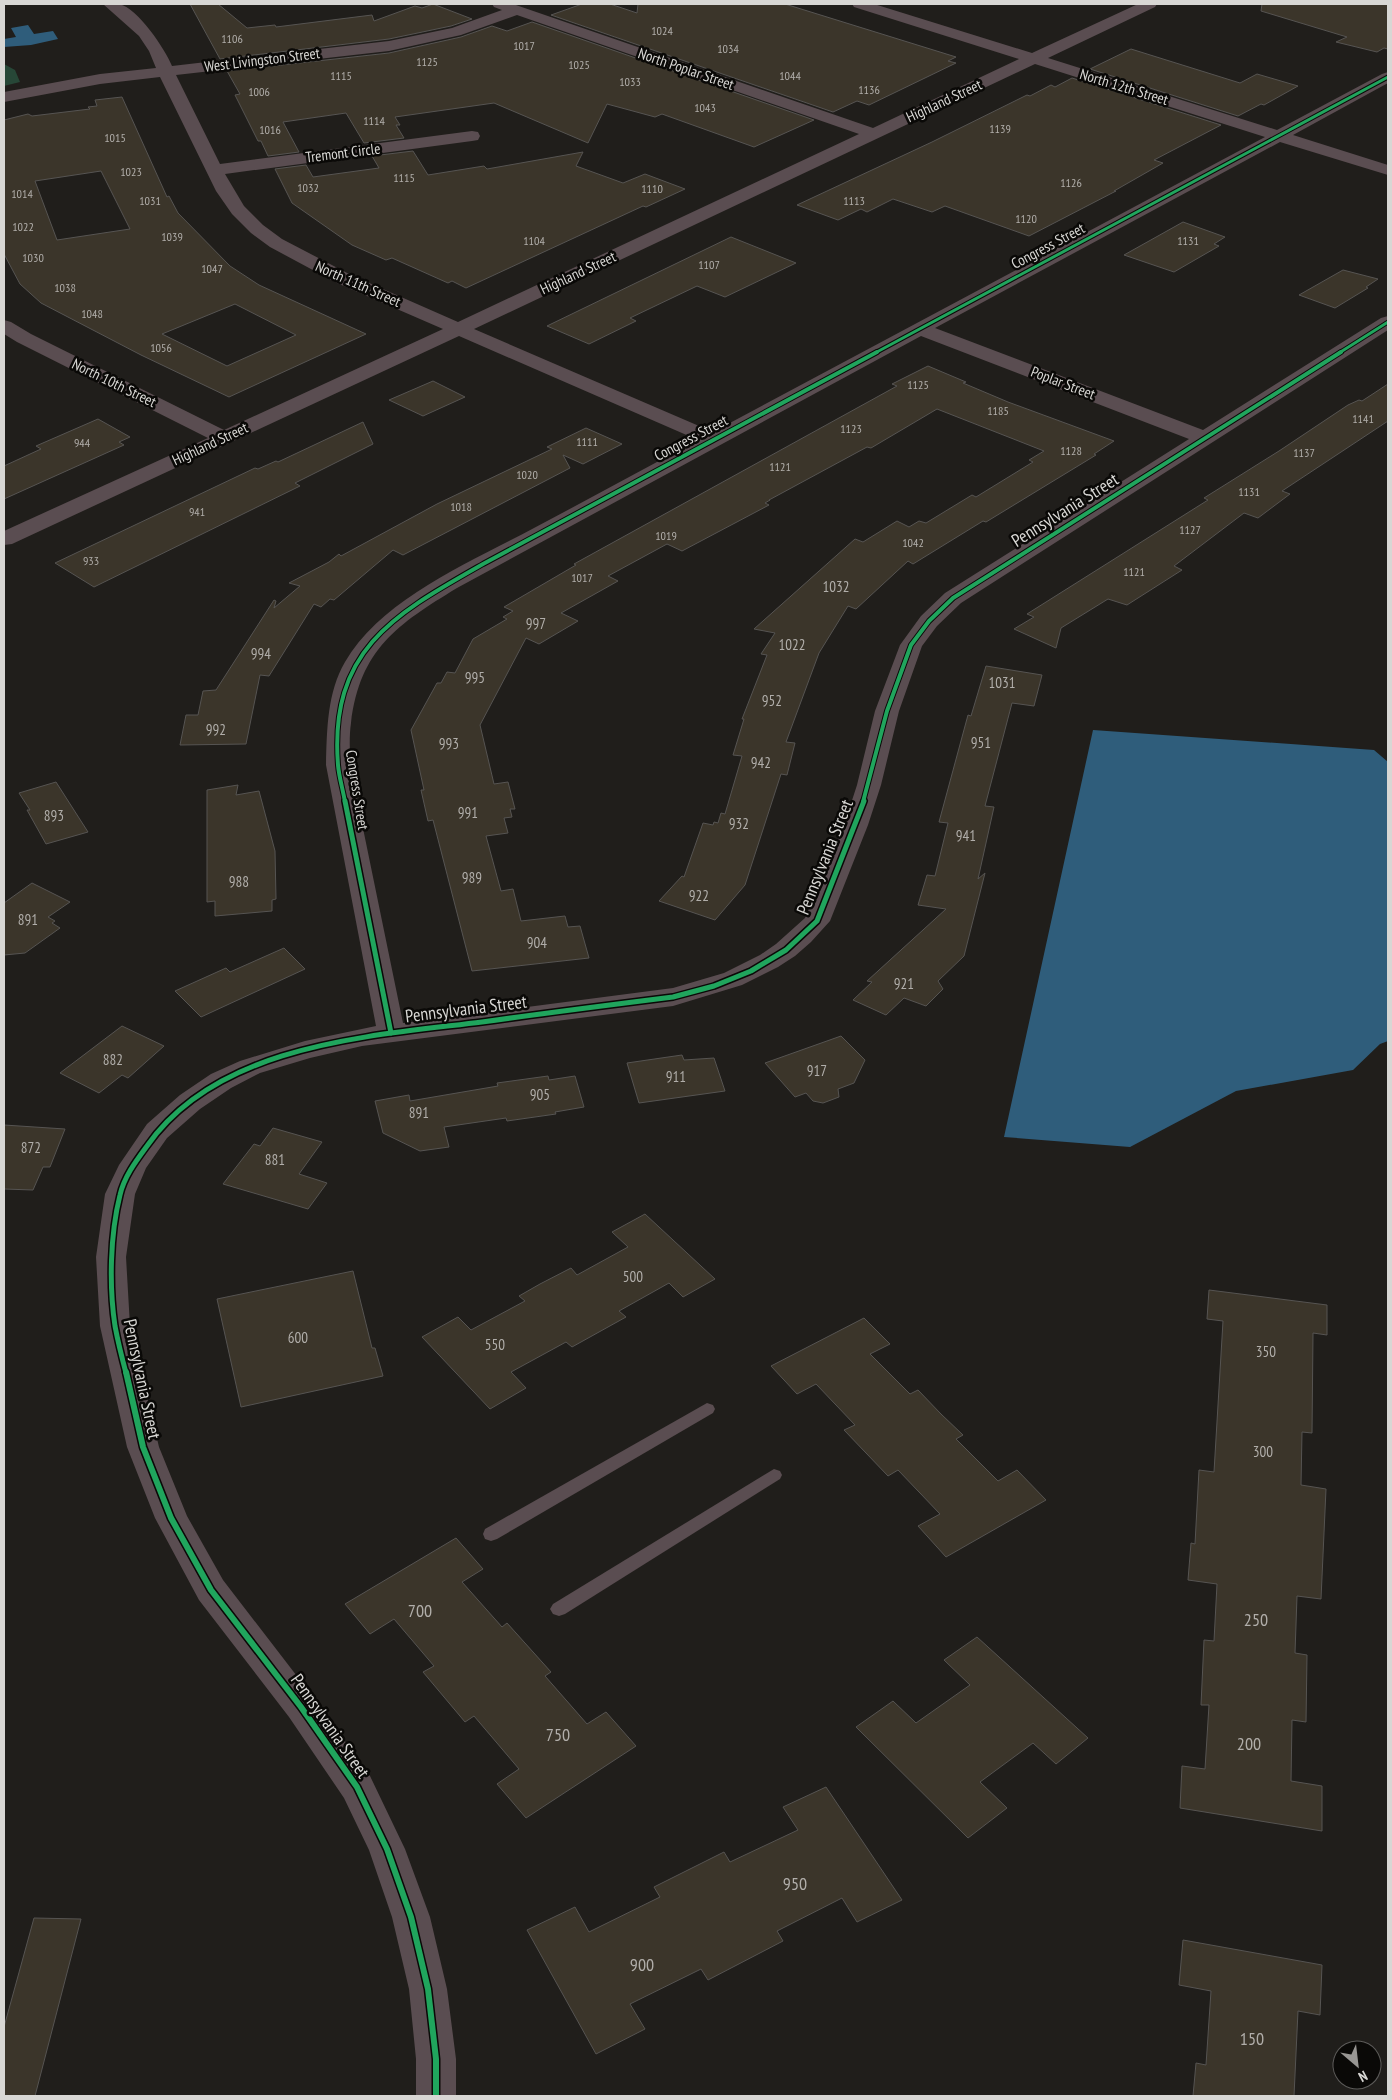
<svg xmlns="http://www.w3.org/2000/svg" width="1392" height="2100" font-family="'PT Sans Narrow',sans-serif">
	<style>
		.green { fill: #274737 }
		.water { fill: #2f5d7b }
		.building { fill: #3b352a; stroke: #565452; fill-rule: evenodd }
		.lines { fill: none; stroke-linecap: round; stroke-linejoin: round }
		.lane { fill: #5a4d51; fill-rule: evenodd }
		.street { fill: #5a4d51; fill-rule: evenodd }
		.cycleway-far3-casing { stroke: #0a0907; stroke-width: 5 }
		.cycleway-far2-casing { stroke: #0a0907; stroke-width: 6 }
		.cycleway-far1-casing { stroke: #0a0907; stroke-width: 8 }
		.cycleway-casing { stroke: #0a0907; stroke-width: 9 }
		.cycleway-far3 { stroke: #20a55d; stroke-width: 3 }
		.cycleway-far2 { stroke: #20a55d; stroke-width: 4 }
		.cycleway-far1 { stroke: #20a55d; stroke-width: 5 }
		.cycleway { stroke: #20a55d; stroke-width: 6 }
		.labels { text-anchor: middle; stroke-width: 5; stroke-linejoin: round; paint-order: stroke }
		.far-number-label { font-size: 12px; fill: #b1aeaa }
		.far-street-label { font-size: 15px; fill: #d8d7d4; stroke: #0a0907 }
		.number-label { font-size: 15px; fill: #b1aeaa }
		.street-label { font-size: 18px; fill: #d8d7d4; stroke: #0a0907 }
		.near-number-label { font-size: 18px; fill: #b1aeaa }
	</style>
	<rect width="100%" height="100%" fill="#201e1b"/>
	<path class="green" d="M 4,64 L 15,70 L 20,82 L 4,86 Z"/>
	<g class="water">
		<path d="M 28,25 L 34,34 L 53,31 L 58,39 L 31,45 L 4,47 L 4,39 L 16,37 L 11,28 Z"/>
		<path d="M 1093,730 L 1374,750 L 1388,762 L 1388,1041 L 1380,1044 L 1353,1070 L 1236,1091 L 1130,1147 L 1004,1137 Z"/>
	</g>
	<g class="building">
		<path d="M 190,4 L 218,4 L 247,28 L 275,25 L 276,27 L 372,15 L 374,21 L 415,6 L 422,8 L 433,4 L 472,19 L 451,26 L 389,39 L 220,59 Z"/>
		<path d="M 582,4 L 610,4 L 637,13 L 638,4 L 785,4 L 956,57 L 948,61 L 956,63 L 869,105 L 857,101 L 833,112 L 551,15 Z"/>
		<path d="M 1262,4 L 1388,4 L 1388,49 L 1384,48 L 1377,52 L 1336,42 L 1347,37 L 1261,11 Z"/>
		<path d="M 532,22 L 814,120 L 754,147 L 662,114 L 655,117 L 607,104 L 588,143 L 494,103 L 395,117 L 400,125 L 396,125 L 404,138 L 364,143 L 346,113 L 283,122 L 299,152 L 268,156 L 261,141 L 258,141 L 235,95 L 240,94 L 227,71 L 389,53 L 461,37 L 492,26 L 507,31 Z"/>
		<path d="M 1131,49 L 1240,83 L 1257,74 L 1298,86 L 1264,105 L 1261,104 L 1238,116 L 1090,69 Z"/>
		<path d="M 1072,78 L 1221,125 L 1154,160 L 1163,163 L 1114,191 L 1116,191 L 1029,236 L 945,206 L 932,212 L 893,199 L 867,212 L 861,209 L 838,220 L 797,205 L 932,142 L 1027,95 L 1030,96 L 1051,85 L 1055,87 Z"/>
		<path d="M 122,97 L 167,197 L 169,196 L 178,213 L 230,266 L 259,285 L 366,334 L 229,397 L 141,355 L 41,303 L 20,284 L 4,254 L 4,120 L 28,114 L 32,116 L 90,109 L 88,107 L 97,106 L 95,100 ZM 101,171 L 130,229 L 57,240 L 35,181 ZM 235,304 L 296,335 L 227,366 L 162,334 Z"/>
		<path d="M 413,151 L 428,175 L 484,166 L 487,169 L 583,152 L 576,166 L 623,183 L 645,174 L 685,189 L 646,207 L 643,206 L 466,288 L 452,281 L 448,283 L 392,258 L 386,260 L 352,245 L 292,203 L 275,169 L 306,165 L 313,177 L 379,168 L 372,156 Z"/>
		<path d="M 1183,222 L 1225,237 L 1214,244 L 1219,246 L 1174,272 L 1124,255 Z"/>
		<path d="M 731,237 L 796,263 L 725,297 L 697,286 L 630,318 L 636,321 L 589,344 L 547,326 Z"/>
		<path d="M 1343,270 L 1378,279 L 1366,287 L 1368,288 L 1335,308 L 1299,295 Z"/>
		<path d="M 928,366 L 966,382 L 963,383 L 1008,402 L 1114,441 L 1094,454 L 1096,455 L 986,522 L 983,521 L 913,564 L 908,561 L 856,609 L 848,606 L 819,653 L 786,742 L 795,743 L 787,775 L 781,774 L 745,885 L 715,920 L 659,901 L 682,876 L 684,877 L 703,823 L 713,825 L 714,822 L 718,823 L 721,813 L 725,814 L 742,756 L 733,755 L 744,719 L 742,719 L 767,655 L 761,654 L 775,633 L 754,629 L 855,539 L 863,542 L 897,521 L 909,527 L 919,521 L 926,523 L 972,495 L 976,497 L 1033,462 L 1029,460 L 1044,451 L 937,409 L 871,448 L 867,447 L 769,500 L 770,500 L 765,503 L 769,505 L 682,551 L 667,544 L 608,576 L 618,581 L 561,613 L 578,621 L 539,644 L 526,638 L 480,725 L 494,784 L 508,782 L 515,809 L 510,809 L 512,817 L 504,818 L 508,833 L 486,836 L 501,891 L 513,889 L 521,921 L 565,916 L 568,927 L 580,926 L 589,958 L 472,971 L 433,820 L 428,821 L 421,790 L 424,790 L 411,730 L 437,683 L 441,683 L 447,672 L 455,673 L 473,639 L 507,619 L 503,617 L 513,611 L 504,607 L 576,565 L 574,564 L 897,386 L 892,384 Z"/>
		<path d="M 433,381 L 465,397 L 423,416 L 389,400 Z"/>
		<path d="M 1388,384 L 1388,421 L 1282,491 L 1290,494 L 1258,518 L 1244,513 L 1174,566 L 1182,570 L 1127,605 L 1108,599 L 1061,628 L 1056,648 L 1014,629 L 1034,617 L 1027,614 L 1208,500 L 1204,498 L 1279,451 L 1348,405 L 1359,400 L 1362,401 Z"/>
		<path d="M 98,419 L 130,437 L 119,442 L 124,445 L 4,499 L 4,466 L 41,449 L 36,446 Z"/>
		<path d="M 363,422 L 373,444 L 295,483 L 300,486 L 94,587 L 55,563 L 255,468 L 258,469 L 276,461 L 278,462 Z"/>
		<path d="M 586,428 L 622,444 L 583,464 L 563,455 L 570,468 L 403,555 L 393,550 L 334,600 L 330,599 L 321,607 L 314,604 L 269,676 L 260,675 L 246,744 L 180,745 L 186,715 L 198,715 L 203,691 L 216,690 L 274,600 L 276,601 L 274,608 L 300,586 L 289,583 L 329,562 L 339,554 L 341,556 L 437,504 L 552,449 L 547,447 Z"/>
		<path d="M 986,666 L 1042,675 L 1034,706 L 1012,703 L 985,806 L 994,807 L 978,879 L 985,873 L 964,956 L 938,981 L 943,989 L 926,1006 L 904,998 L 886,1015 L 853,1000 L 872,982 L 867,981 L 946,909 L 918,905 L 927,875 L 935,876 L 948,823 L 939,822 L 968,715 L 971,716 Z"/>
		<path d="M 56,782 L 88,832 L 46,844 L 27,810 L 30,810 L 19,793 Z"/>
		<path d="M 238,785 L 236,795 L 259,791 L 275,851 L 276,899 L 272,900 L 272,911 L 215,916 L 215,901 L 207,902 L 207,790 Z"/>
		<path d="M 32,883 L 70,902 L 48,917 L 55,921 L 52,923 L 60,928 L 25,953 L 4,955 L 4,903 Z"/>
		<path d="M 284,948 L 305,969 L 201,1017 L 175,991 L 226,968 L 230,972 Z"/>
		<path d="M 122,1026 L 164,1046 L 128,1078 L 122,1075 L 99,1093 L 60,1073 Z"/>
		<path d="M 841,1036 L 865,1060 L 854,1083 L 838,1089 L 839,1097 L 823,1103 L 813,1101 L 806,1093 L 795,1097 L 765,1063 Z"/>
		<path d="M 682,1055 L 684,1060 L 714,1058 L 725,1091 L 639,1103 L 627,1063 Z"/>
		<path d="M 548,1076 L 549,1080 L 575,1076 L 584,1107 L 555,1112 L 556,1114 L 507,1121 L 506,1118 L 444,1127 L 449,1147 L 420,1151 L 383,1133 L 375,1101 L 409,1095 L 410,1101 L 498,1086 L 497,1083 Z"/>
		<path d="M 4,1125 L 65,1129 L 50,1167 L 43,1167 L 33,1190 L 4,1189 Z"/>
		<path d="M 273,1128 L 322,1142 L 299,1174 L 327,1183 L 308,1209 L 223,1184 L 254,1144 L 260,1146 Z"/>
		<path d="M 645,1214 L 715,1279 L 683,1297 L 669,1283 L 619,1311 L 626,1317 L 572,1347 L 566,1342 L 511,1372 L 526,1388 L 490,1409 L 422,1337 L 458,1317 L 471,1330 L 525,1301 L 519,1296 L 540,1284 L 571,1268 L 577,1275 L 628,1247 L 612,1232 Z"/>
		<path d="M 353,1271 L 372,1348 L 375,1348 L 383,1376 L 241,1407 L 217,1299 Z"/>
		<path d="M 1209,1290 L 1327,1305 L 1327,1335 L 1313,1333 L 1312,1433 L 1302,1432 L 1301,1485 L 1326,1489 L 1321,1599 L 1297,1596 L 1295,1653 L 1307,1655 L 1306,1722 L 1292,1720 L 1291,1781 L 1322,1786 L 1322,1831 L 1180,1808 L 1182,1766 L 1205,1769 L 1209,1705 L 1201,1705 L 1204,1640 L 1214,1641 L 1217,1584 L 1188,1580 L 1191,1543 L 1195,1544 L 1199,1470 L 1214,1472 L 1223,1321 L 1207,1319 Z"/>
		<path d="M 864,1318 L 890,1344 L 870,1354 L 910,1394 L 918,1390 L 941,1414 L 963,1435 L 956,1439 L 998,1481 L 1017,1470 L 1046,1500 L 946,1557 L 918,1526 L 940,1514 L 898,1470 L 888,1476 L 844,1430 L 855,1425 L 816,1384 L 797,1394 L 771,1366 Z"/>
		<path d="M 456,1538 L 483,1569 L 462,1582 L 502,1627 L 507,1623 L 551,1672 L 545,1676 L 587,1724 L 606,1712 L 636,1746 L 526,1818 L 497,1784 L 519,1769 L 474,1716 L 465,1722 L 423,1672 L 434,1666 L 394,1619 L 370,1634 L 345,1604 Z"/>
		<path d="M 977,1637 L 1088,1738 L 1056,1764 L 1033,1743 L 980,1782 L 1007,1808 L 968,1838 L 856,1727 L 893,1701 L 916,1723 L 970,1685 L 944,1660 Z"/>
		<path d="M 826,1787 L 902,1900 L 857,1922 L 842,1898 L 777,1931 L 783,1941 L 708,1980 L 701,1969 L 630,2004 L 645,2029 L 596,2054 L 527,1930 L 575,1907 L 589,1932 L 660,1897 L 654,1887 L 724,1852 L 730,1862 L 798,1830 L 783,1807 Z"/>
		<path d="M 34,1918 L 81,1919 L 35,2096 L 4,2096 L 4,2027 Z"/>
		<path d="M 1183,1940 L 1322,1965 L 1320,2015 L 1298,2011 L 1294,2096 L 1193,2096 L 1196,2063 L 1206,2065 L 1211,1991 L 1179,1985 Z"/>
	</g>
	<g class="lines">
		<g class="lane">
			<path d="M 707,1403 L 713,1405 L 715,1409 L 713,1413 L 497,1539 L 491,1541 L 485,1539 L 483,1534 L 485,1529 Z"/>
			<path d="M 774,1469 L 780,1471 L 782,1475 L 780,1479 L 565,1614 L 559,1616 L 553,1614 L 550,1609 L 553,1604 Z"/>
		</g>
		<path class="street" d="M 103,4 C 108,4 114,3 119,4 C 138,8 165,49 172,66 L 389,41 L 452,28 L 502,10 L 494,7 L 492,4 L 513,4 L 873,128 L 1019,59 L 854,7 L 852,4 L 874,4 L 1032,53 L 1138,4 L 1157,4 L 1155,7 L 1048,58 L 1277,130 L 1382,74 L 1388,72 L 1388,83 L 1293,135 L 1388,165 L 1388,175 L 1280,142 L 935,328 L 1203,430 L 1381,318 L 1388,316 L 1388,330 L 961,603 L 937,626 L 922,646 L 899,711 L 881,785 L 868,825 L 830,921 L 811,942 L 795,956 L 778,967 L 742,985 L 673,1006 L 362,1046 L 310,1058 L 260,1073 L 231,1088 L 200,1109 L 167,1138 L 146,1168 L 135,1194 L 126,1257 L 130,1326 L 159,1447 L 187,1516 L 223,1580 L 313,1697 L 370,1776 L 405,1849 L 430,1917 L 447,1989 L 456,2059 L 456,2096 L 416,2096 L 416,2059 L 409,1989 L 392,1917 L 369,1850 L 344,1798 L 289,1717 L 199,1600 L 155,1518 L 127,1447 L 100,1326 L 96,1257 L 105,1194 L 119,1165 L 147,1124 L 180,1095 L 211,1074 L 240,1061 L 305,1041 L 376,1026 L 326,765 C 327,730 327,693 345,662 C 381,599 472,561 534,528 C 589,499 643,469 698,440 L 459,336 L 12,544 L 4,545 L 4,531 L 208,438 L 17,342 L 4,334 L 4,320 L 11,322 L 31,334 L 224,430 L 443,329 L 337,283 L 270,247 L 251,233 L 232,214 L 216,191 L 160,77 L 100,84 L 4,102 L 4,92 L 100,74 L 156,68 L 149,51 L 139,36 ZM 517,15 L 859,134 L 458,322 L 351,275 L 282,239 L 263,225 L 244,206 L 225,174 L 472,141 L 478,140 L 480,136 L 478,132 L 472,131 L 220,164 L 176,75 L 389,51 L 461,35 ZM 1035,64 L 1265,137 L 713,432 L 474,329 ZM 921,336 L 1189,439 L 945,593 L 921,616 L 900,645 L 875,711 L 857,785 L 844,825 L 805,918 L 776,944 L 760,955 L 724,973 L 673,988 L 403,1023 L 350,765 C 350,751 349,736 351,723 C 360,649 398,624 457,588 Z"/>
		<g class="cycleway-far3-casing">
			<g id="cycleway-far3">
				<path d="M 875,353 L 1388,77"/>
				<path d="M 1339,353 L 1388,322"/>
			</g>
		</g>
		<g class="cycleway-far2-casing">
			<g id="cycleway-far2">
				<path d="M 345,802 C 343,790 339,777 338,765 C 329,649 395,614 483,564 L 877,352"/>
				<path d="M 863,802 L 887,711 L 911,645 L 929,621 L 953,598 L 1341,352"/>
			</g>
		</g>
		<g class="cycleway-far1-casing">
			<g id="cycleway-far1">
				<path d="M 345,801 L 391,1033"/>
				<path d="M 126,1373 C 122,1358 118,1342 115,1326 C 109,1286 110,1235 120,1195 C 124,1177 136,1161 147,1146 C 218,1044 370,1036 482,1022 C 546,1013 609,1005 673,997 L 714,986 L 751,971 L 786,950 L 817,921 L 864,801"/>
			</g>
		</g>
		<g class="cycleway-casing">
			<path id="cycleway" d="M 126,1372 L 143,1447 L 171,1518 L 211,1590 L 301,1707 L 357,1787 L 387,1849 L 411,1917 L 428,1989 L 436,2059 L 436,2096"/>
		</g>
		<use href="#cycleway-far3" class="cycleway-far3"/>
		<use href="#cycleway-far2" class="cycleway-far2"/>
		<use href="#cycleway-far1" class="cycleway-far1"/>
		<use href="#cycleway" class="cycleway"/>
	</g>
	<g class="labels">
		<g class="far-number-label">
			<text x="662" y="35">1024</text>
			<text x="232" y="43">1106</text>
			<text x="524" y="50">1017</text>
			<text x="728" y="53">1034</text>
			<text x="427" y="66">1125</text>
			<text x="579" y="69">1025</text>
			<text x="341" y="80">1115</text>
			<text x="790" y="80">1044</text>
			<text x="630" y="86">1033</text>
			<text x="869" y="94">1136</text>
			<text x="259" y="96">1006</text>
			<text x="705" y="112">1043</text>
			<text x="374" y="125">1114</text>
			<text x="1000" y="133">1139</text>
			<text x="270" y="134">1016</text>
			<text x="115" y="142">1015</text>
			<text x="131" y="176">1023</text>
			<text x="404" y="182">1115</text>
			<text x="1071" y="187">1126</text>
			<text x="308" y="192">1032</text>
			<text x="652" y="193">1110</text>
			<text x="22" y="198">1014</text>
			<text x="150" y="205">1031</text>
			<text x="854" y="205">1113</text>
			<text x="1026" y="223">1120</text>
			<text x="23" y="231">1022</text>
			<text x="172" y="241">1039</text>
			<text x="534" y="245">1104</text>
			<text x="1188" y="245">1131</text>
			<text x="33" y="262">1030</text>
			<text x="709" y="269">1107</text>
			<text x="212" y="273">1047</text>
			<text x="65" y="292">1038</text>
			<text x="92" y="318">1048</text>
			<text x="161" y="352">1056</text>
			<text x="918" y="389">1125</text>
			<text x="998" y="415">1185</text>
			<text x="1363" y="423">1141</text>
			<text x="851" y="433">1123</text>
			<text x="587" y="446">1111</text>
			<text x="82" y="447">944</text>
			<text x="1071" y="455">1128</text>
			<text x="1304" y="457">1137</text>
			<text x="780" y="471">1121</text>
			<text x="527" y="479">1020</text>
			<text x="1249" y="496">1131</text>
			<text x="461" y="511">1018</text>
			<text x="197" y="516">941</text>
			<text x="1190" y="534">1127</text>
			<text x="666" y="540">1019</text>
			<text x="913" y="547">1042</text>
			<text x="91" y="565">933</text>
			<text x="1134" y="576">1121</text>
			<text x="582" y="582">1017</text>
		</g>
		<g class="far-street-label">
			<text transform="translate(262 60) rotate(-7)" y="5">West Livingston Street</text>
			<text transform="translate(686 69) rotate(19)" y="5">North Poplar Street</text>
			<text transform="translate(1124 87) rotate(17)" y="5">North 12th Street</text>
			<text transform="translate(944 101) rotate(-25)" y="5">Highland Street</text>
			<text transform="translate(343 153) rotate(-7)" y="5">Tremont Circle</text>
			<text transform="translate(1048 246) rotate(-28)" y="5">Congress Street</text>
			<text transform="translate(578 273) rotate(-25)" y="5">Highland Street</text>
			<text transform="translate(358 284) rotate(24)" y="5">North 11th Street</text>
			<text transform="translate(114 383) rotate(26)" y="5">North 10th Street</text>
			<text transform="translate(1063 383) rotate(21)" y="5">Poplar Street</text>
			<text transform="translate(691 438) rotate(-28)" y="5">Congress Street</text>
			<text transform="translate(210 444) rotate(-25)" y="5">Highland Street</text>
			<text transform="translate(357 790) rotate(81)" y="5">Congress Street</text>
		</g>
		<g class="number-label">
			<text x="836" y="592">1032</text>
			<text x="536" y="629">997</text>
			<text x="792" y="650">1022</text>
			<text x="261" y="659">994</text>
			<text x="475" y="683">995</text>
			<text x="1002" y="688">1031</text>
			<text x="772" y="706">952</text>
			<text x="216" y="735">992</text>
			<text x="981" y="748">951</text>
			<text x="449" y="749">993</text>
			<text x="761" y="768">942</text>
			<text x="468" y="818">991</text>
			<text x="54" y="821">893</text>
			<text x="739" y="829">932</text>
			<text x="966" y="841">941</text>
			<text x="472" y="883">989</text>
			<text x="239" y="887">988</text>
			<text x="699" y="901">922</text>
			<text x="28" y="925">891</text>
			<text x="537" y="948">904</text>
			<text x="904" y="989">921</text>
			<text x="113" y="1065">882</text>
			<text x="817" y="1076">917</text>
			<text x="676" y="1082">911</text>
			<text x="540" y="1100">905</text>
			<text x="419" y="1118">891</text>
			<text x="31" y="1153">872</text>
			<text x="275" y="1165">881</text>
			<text x="633" y="1282">500</text>
			<text x="298" y="1343">600</text>
			<text x="495" y="1350">550</text>
			<text x="1266" y="1357">350</text>
			<text x="1263" y="1457">300</text>
		</g>
		<g class="street-label">
			<text transform="translate(1065 510) rotate(-32)" y="6">Pennsylvania Street</text>
			<text transform="translate(825 857) rotate(-68)" y="6">Pennsylvania Street</text>
			<text transform="translate(466 1009) rotate(-7)" y="6">Pennsylvania Street</text>
			<text transform="translate(142 1379) rotate(78)" y="6">Pennsylvania Street</text>
			<text transform="translate(330 1726) rotate(55)" y="6">Pennsylvania Street</text>
		</g>
		<g class="near-number-label">
			<text x="420" y="1617">700</text>
			<text x="1256" y="1626">250</text>
			<text x="558" y="1741">750</text>
			<text x="1249" y="1750">200</text>
			<text x="795" y="1890">950</text>
			<text x="642" y="1971">900</text>
			<text x="1252" y="2045">150</text>
		</g>
	</g>
	<rect width="1392" height="2100" fill="none" stroke="#d8d7d4" stroke-width="10"/>
	<g transform="translate(1357 2065) rotate(152)"><circle r="24" fill="#0a0907" stroke="#5c5b59"/>
	<path d="M0-4L9 19L0 12L-9 19Z" fill="#989693"/>
	<text y="-8" font-size="14" font-weight="bold" text-anchor="middle" fill="#d8d7d4">N</text>
	</g>
</svg>
